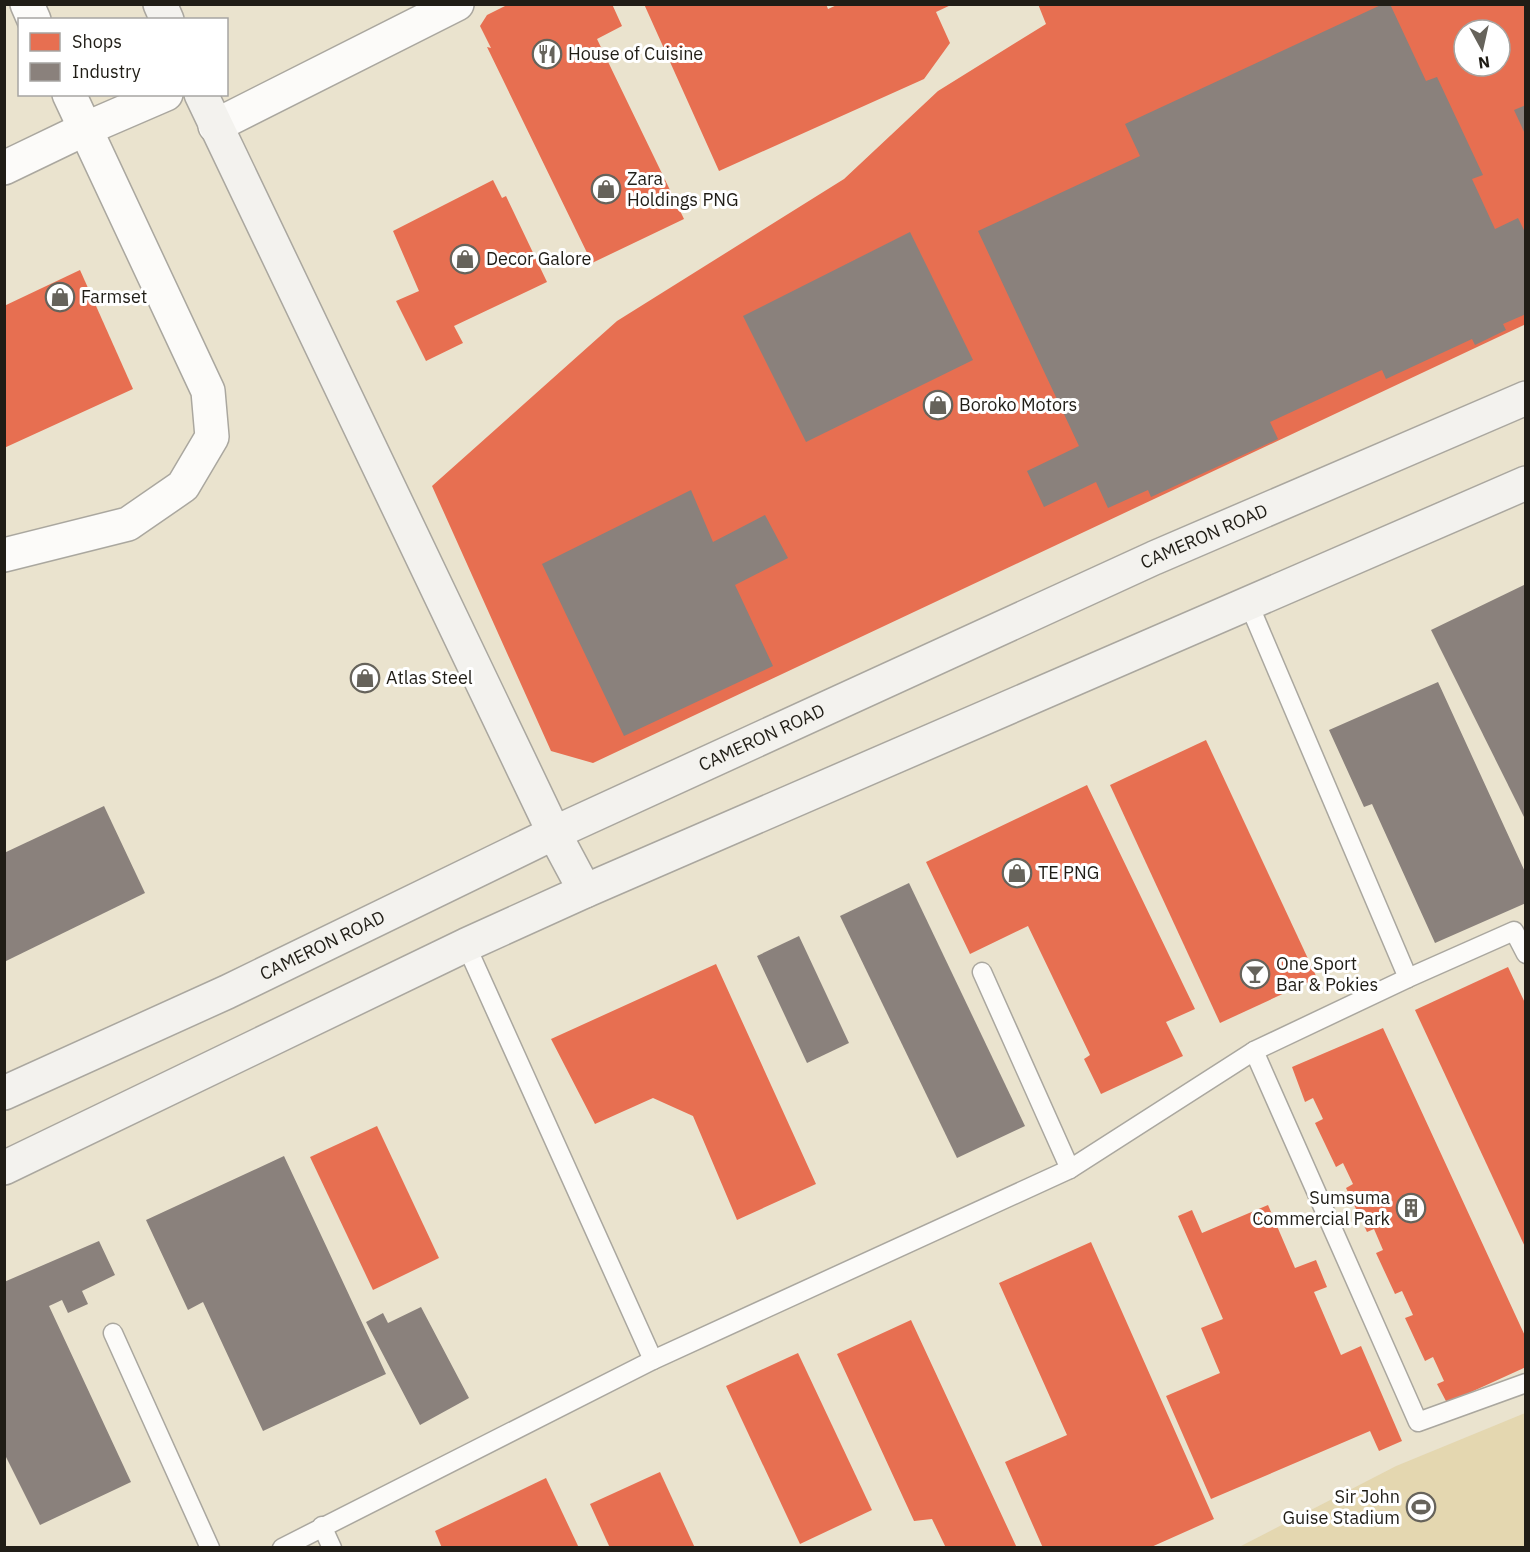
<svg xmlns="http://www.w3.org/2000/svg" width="1530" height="1552" font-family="'IBM Plex Sans',sans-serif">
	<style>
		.built { fill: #eae3ce; fill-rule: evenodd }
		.green { fill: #e4d7b0 }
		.shops { fill: #e76f51; fill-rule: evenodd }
		.industry { fill: #8a817c }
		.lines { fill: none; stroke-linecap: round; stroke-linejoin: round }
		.lane-casing { stroke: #aaa79f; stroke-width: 21 }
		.street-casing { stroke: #aaa79f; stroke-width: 36 }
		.secondary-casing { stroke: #aaa79f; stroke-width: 36 }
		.lane { stroke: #fcfbf9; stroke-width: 18 }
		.street { stroke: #fcfbf9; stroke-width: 33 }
		.secondary { stroke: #f3f2ee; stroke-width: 33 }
		.labels { text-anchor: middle; stroke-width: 6; stroke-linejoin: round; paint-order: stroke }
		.poi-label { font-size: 18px; fill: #201d16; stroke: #fff; text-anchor: start }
		.street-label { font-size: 18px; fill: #201d16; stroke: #fff }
	</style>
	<rect width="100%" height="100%" fill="#e9e5da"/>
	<path class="built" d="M 5,5 L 1525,5 L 1525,1413 L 1396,1466 L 1239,1547 L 5,1548 ZM 20,20 L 226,20 L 226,94 L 20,94 ZM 1464,30 L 1500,30 L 1500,66 L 1464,66 Z"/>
	<path class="green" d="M 1525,1413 L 1525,1547 L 1239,1547 L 1396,1466 Z"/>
	<g class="shops">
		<path d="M 509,4 L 612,4 L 622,26 L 597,39 L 684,219 L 592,263 L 487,47 L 491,48 L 480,26 L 487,15 Z"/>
		<path d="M 644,4 L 826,4 L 828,9 L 839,4 L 953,4 L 936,12 L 950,43 L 924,79 L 719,171 Z"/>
		<path d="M 1038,4 L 1526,4 L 1526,324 L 593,763 L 551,751 L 432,486 L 617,321 L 844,179 L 938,91 L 1046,24 ZM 1464,30 L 1500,30 L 1500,66 L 1464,66 Z"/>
		<path d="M 493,180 L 502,198 L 506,196 L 547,282 L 454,326 L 463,343 L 426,361 L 396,301 L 419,291 L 393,231 Z"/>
		<path d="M 80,270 L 133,389 L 4,448 L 4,306 Z"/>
		<path d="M 1206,740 L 1317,978 L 1220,1023 L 1110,785 Z"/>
		<path d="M 1087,785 L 1195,1009 L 1166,1022 L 1183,1056 L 1101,1094 L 1084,1059 L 1090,1055 L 1028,926 L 970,954 L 926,862 Z"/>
		<path d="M 716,964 L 816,1184 L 737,1220 L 693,1116 L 653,1098 L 595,1124 L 551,1039 Z"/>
		<path d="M 1508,967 L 1526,1005 L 1526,1249 L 1415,1010 Z"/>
		<path d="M 1383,1028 L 1526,1338 L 1526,1367 L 1447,1403 L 1437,1384 L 1444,1381 L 1433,1357 L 1425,1361 L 1405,1318 L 1413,1315 L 1402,1291 L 1395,1294 L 1376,1253 L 1383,1250 L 1374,1229 L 1367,1232 L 1346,1188 L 1353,1184 L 1343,1163 L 1336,1167 L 1315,1123 L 1323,1119 L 1313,1098 L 1305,1102 L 1292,1067 Z"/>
		<path d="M 377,1126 L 439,1258 L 373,1290 L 310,1157 Z"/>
		<path d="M 1268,1205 L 1295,1268 L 1316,1260 L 1327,1287 L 1314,1292 L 1341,1355 L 1361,1346 L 1402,1441 L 1379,1451 L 1370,1431 L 1211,1499 L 1166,1396 L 1220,1373 L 1201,1328 L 1223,1319 L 1178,1216 L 1192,1210 L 1202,1233 Z"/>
		<path d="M 1091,1242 L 1214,1519 L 1149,1548 L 1043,1548 L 1005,1462 L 1067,1435 L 999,1283 Z"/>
		<path d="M 911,1320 L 1017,1548 L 946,1548 L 932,1519 L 914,1521 L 837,1354 Z"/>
		<path d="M 798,1353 L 872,1510 L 800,1544 L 726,1386 Z"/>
		<path d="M 660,1472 L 695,1548 L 610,1548 L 590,1504 Z"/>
		<path d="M 546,1478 L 579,1548 L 442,1548 L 435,1531 Z"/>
	</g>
	<g class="industry">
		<path d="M 1383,4 L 1390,4 L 1426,81 L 1437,77 L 1483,175 L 1472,179 L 1495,229 L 1518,218 L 1526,234 L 1526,314 L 1503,324 L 1506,330 L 1475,345 L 1472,339 L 1386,379 L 1382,370 L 1270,422 L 1278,439 L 1151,497 L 1148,490 L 1108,508 L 1096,482 L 1044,507 L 1027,471 L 1079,446 L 978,231 L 1140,156 L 1125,124 Z"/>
		<path d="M 1526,105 L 1526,136 L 1514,110 Z"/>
		<path d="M 910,232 L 973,360 L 806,442 L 743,316 Z"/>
		<path d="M 691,490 L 713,542 L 765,515 L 788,558 L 735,585 L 773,666 L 624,736 L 542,564 Z"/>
		<path d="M 1526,584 L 1526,821 L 1431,630 Z"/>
		<path d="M 1438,682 L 1526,874 L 1526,903 L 1435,943 L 1372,804 L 1364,807 L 1329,730 Z"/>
		<path d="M 104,806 L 145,893 L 4,962 L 4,853 Z"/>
		<path d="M 909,883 L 1025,1126 L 957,1158 L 840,916 Z"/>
		<path d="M 799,936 L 849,1043 L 807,1063 L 757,956 Z"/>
		<path d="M 284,1156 L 386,1374 L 263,1431 L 203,1302 L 188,1310 L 146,1220 Z"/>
		<path d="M 99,1241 L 115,1275 L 82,1291 L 88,1304 L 68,1313 L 62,1300 L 49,1306 L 131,1482 L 40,1525 L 4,1453 L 4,1282 Z"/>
		<path d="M 421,1307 L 469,1398 L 420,1425 L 366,1322 L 383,1313 L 388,1323 Z"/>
	</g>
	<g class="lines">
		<g class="lane-casing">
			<g id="lane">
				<path d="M 1248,602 L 1408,978"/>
				<path d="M 466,945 L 653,1360"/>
				<path d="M 982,972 L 1070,1169"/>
				<path d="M 1254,1051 L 1418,1422 L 1526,1383"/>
				<path d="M 113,1333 L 210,1548"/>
				<path d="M 322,1526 L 332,1548"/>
				<path d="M 282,1548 L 653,1360 L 1070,1169 L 1254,1051 L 1408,978 L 1514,931 L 1526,954"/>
			</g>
		</g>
		<g class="street-casing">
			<g id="street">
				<path d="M 27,4 L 34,20"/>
				<path d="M 215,126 L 457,4"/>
				<path d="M 4,168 L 85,129 L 166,94"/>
				<path d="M 4,555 L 128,524 L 183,486 L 212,437 L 208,391 L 69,94"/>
			</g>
		</g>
		<g class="secondary-casing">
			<g id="secondary">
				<path d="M 160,4 L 167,20"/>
				<path d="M 201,94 L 554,833 L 585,891"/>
				<path id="s1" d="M 4,1093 L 227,992 L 554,833 L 1154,558 L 1526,398"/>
				<path d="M 4,1168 L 466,945 L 585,891 L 1526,483"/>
			</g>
		</g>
		<use href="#lane" class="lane"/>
		<use href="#street" class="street"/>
		<use href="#secondary" class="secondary"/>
	</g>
	<defs>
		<g id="restaurant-ring" transform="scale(1.5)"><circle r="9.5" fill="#fff" stroke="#66635b" stroke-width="1.5"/><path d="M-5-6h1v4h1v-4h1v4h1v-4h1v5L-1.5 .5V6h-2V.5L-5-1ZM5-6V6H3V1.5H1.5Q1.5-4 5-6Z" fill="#66635b"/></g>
		<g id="shop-ring" transform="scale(1.5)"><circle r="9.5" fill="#fff" stroke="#66635b" stroke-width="1.5"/><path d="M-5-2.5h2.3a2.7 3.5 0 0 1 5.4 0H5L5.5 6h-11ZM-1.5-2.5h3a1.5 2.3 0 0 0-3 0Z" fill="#66635b"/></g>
		<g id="bar-ring" transform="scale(1.5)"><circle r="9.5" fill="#fff" stroke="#66635b" stroke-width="1.5"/><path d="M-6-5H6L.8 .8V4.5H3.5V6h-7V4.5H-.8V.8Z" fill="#66635b"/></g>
		<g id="building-ring" transform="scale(1.5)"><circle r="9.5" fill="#fff" stroke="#66635b" stroke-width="1.5"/><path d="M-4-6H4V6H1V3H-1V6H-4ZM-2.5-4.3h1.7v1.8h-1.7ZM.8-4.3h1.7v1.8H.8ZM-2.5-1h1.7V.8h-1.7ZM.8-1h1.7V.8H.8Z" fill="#66635b"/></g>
		<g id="stadium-ring" transform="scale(1.5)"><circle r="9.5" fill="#fff" stroke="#66635b" stroke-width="1.5"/><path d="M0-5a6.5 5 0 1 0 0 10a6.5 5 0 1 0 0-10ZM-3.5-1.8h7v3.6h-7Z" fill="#66635b"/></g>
	</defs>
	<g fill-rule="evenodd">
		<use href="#restaurant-ring" x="547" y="54"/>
		<use href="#shop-ring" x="606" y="189"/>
		<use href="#shop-ring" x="465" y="259"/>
		<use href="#shop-ring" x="60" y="297"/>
		<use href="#shop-ring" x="938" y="405"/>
		<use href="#shop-ring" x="365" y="678"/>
		<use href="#shop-ring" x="1017" y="873"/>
		<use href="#bar-ring" x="1255" y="974"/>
		<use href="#building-ring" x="1411" y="1208"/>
		<use href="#stadium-ring" x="1421" y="1507"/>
	</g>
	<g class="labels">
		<g class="poi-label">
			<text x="568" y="60">House of Cuisine</text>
			<text x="627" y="185">Zara<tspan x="627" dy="21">Holdings PNG</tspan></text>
			<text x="486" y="265">Decor Galore</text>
			<text x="81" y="303">Farmset</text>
			<text x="959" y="411">Boroko Motors</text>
			<text x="386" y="684">Atlas Steel</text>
			<text x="1038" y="879">TE PNG</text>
			<text x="1276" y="970">One Sport<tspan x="1276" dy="21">Bar &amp; Pokies</tspan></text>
			<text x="1390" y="1204" text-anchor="end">Sumsuma<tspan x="1390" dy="21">Commercial Park</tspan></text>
			<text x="1400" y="1503" text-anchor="end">Sir John<tspan x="1400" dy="21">Guise Stadium</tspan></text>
		</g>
		<g class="street-label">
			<text dy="6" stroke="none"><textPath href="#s1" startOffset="1323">CAMERON ROAD</textPath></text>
			<text dy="6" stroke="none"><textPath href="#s1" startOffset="837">CAMERON ROAD</textPath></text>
			<text dy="6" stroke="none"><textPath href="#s1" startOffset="351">CAMERON ROAD</textPath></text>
		</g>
	</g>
	<rect width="1530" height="1552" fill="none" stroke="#201d16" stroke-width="12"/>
	<rect x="18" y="18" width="210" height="78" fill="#ffffff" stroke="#a6a5a2" stroke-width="1.5"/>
	<rect x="30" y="33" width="30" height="18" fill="#e76f51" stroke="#a6a5a2" stroke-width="1.5"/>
	<text x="72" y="48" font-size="18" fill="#201d16">Shops</text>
	<rect x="30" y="63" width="30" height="18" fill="#8a817c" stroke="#a6a5a2" stroke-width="1.5"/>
	<text x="72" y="78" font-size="18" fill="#201d16">Industry</text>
	<g transform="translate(1482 48) rotate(172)"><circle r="28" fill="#ffffff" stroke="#a6a5a2" stroke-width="1.5"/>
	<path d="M0-4.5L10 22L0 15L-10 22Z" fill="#66635b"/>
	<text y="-9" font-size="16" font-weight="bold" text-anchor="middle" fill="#201d16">N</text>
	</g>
</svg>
